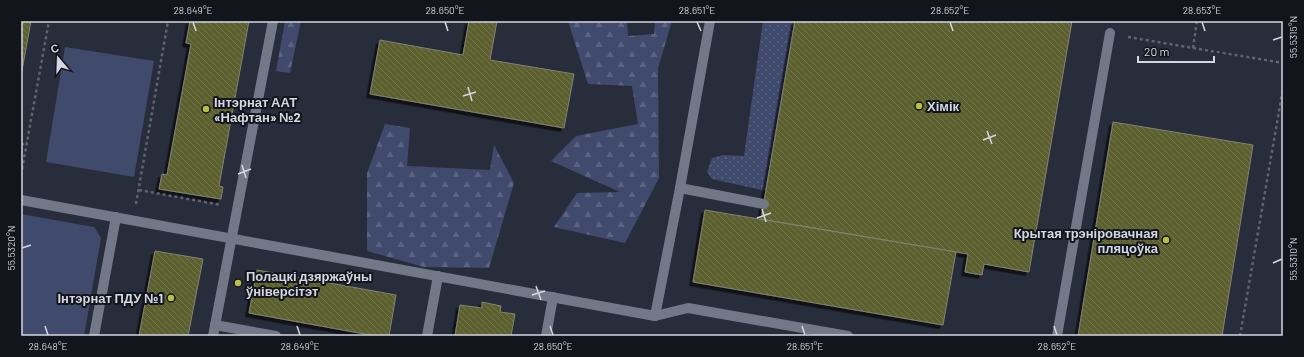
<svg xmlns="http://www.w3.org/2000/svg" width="1304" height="357" font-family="Barlow,sans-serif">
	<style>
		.grass { fill: url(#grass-dots) }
		.forest { fill: url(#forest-firs) }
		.park { fill: #404a6d }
		.building { fill: url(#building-back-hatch); stroke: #828472; filter: url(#shadow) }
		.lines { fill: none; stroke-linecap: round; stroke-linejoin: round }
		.path { stroke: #606471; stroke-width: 2.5; stroke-dasharray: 3 3; stroke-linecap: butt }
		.lane { stroke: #737889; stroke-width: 10 }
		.ticks { fill: none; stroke: #d4d7e1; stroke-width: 1.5 }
		.poi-dot { fill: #bac045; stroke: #13151c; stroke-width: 1.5 }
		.labels { text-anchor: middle; stroke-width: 4; stroke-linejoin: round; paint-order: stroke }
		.poi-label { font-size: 13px; font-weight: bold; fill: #d4d7e1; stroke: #13151c; text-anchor: start }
		.neatline { fill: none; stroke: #d4d7e1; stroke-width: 1.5 }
		.ticks-label { font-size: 10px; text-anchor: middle; fill: #d4d7e1 }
	</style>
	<defs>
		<pattern id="grass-dots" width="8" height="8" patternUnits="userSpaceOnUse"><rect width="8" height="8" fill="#404a6d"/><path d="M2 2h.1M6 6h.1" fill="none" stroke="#5b6382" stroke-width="1.8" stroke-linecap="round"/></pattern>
		<pattern id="forest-firs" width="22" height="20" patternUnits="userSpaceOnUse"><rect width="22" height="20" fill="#404a6d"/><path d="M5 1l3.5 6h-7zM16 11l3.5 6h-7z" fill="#5b6382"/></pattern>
		<pattern id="building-back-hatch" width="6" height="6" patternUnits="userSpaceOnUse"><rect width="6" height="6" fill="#5b5e2e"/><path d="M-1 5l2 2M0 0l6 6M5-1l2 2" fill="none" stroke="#72744c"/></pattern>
		<filter id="shadow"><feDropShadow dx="-3.5" dy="3.5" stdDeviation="0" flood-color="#0009"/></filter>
	</defs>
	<rect width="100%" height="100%" fill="#282d3b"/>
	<path class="grass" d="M 763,21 L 795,21 L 766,191 L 712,179 L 707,172 L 712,158 L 723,155 L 744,156 Z"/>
	<g class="forest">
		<path d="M 285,21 L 301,21 L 290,73 L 276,71 Z"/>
		<path d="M 568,21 L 627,21 L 628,36 L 654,34 L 655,21 L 672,21 L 658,68 L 659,178 L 625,243 L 554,227 L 577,193 L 620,192 L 551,161 L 576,136 L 638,124 L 632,86 L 588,84 Z"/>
		<path d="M 385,124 L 410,128 L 407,166 L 490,170 L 494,145 L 514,183 L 489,268 L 424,267 L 367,251 L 367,173 Z"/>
	</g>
	<g class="park">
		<path d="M 65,47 L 154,61 L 134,177 L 46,162 Z"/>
		<path d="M 21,214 L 94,227 L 101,238 L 84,336 L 21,336 Z"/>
	</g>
	<g class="building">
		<path d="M 21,21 L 31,21 L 21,76 Z"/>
		<path d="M 190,21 L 249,21 L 219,186 L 223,187 L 221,199 L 159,189 L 162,174 L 167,175 L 191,44 L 186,43 Z"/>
		<path d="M 469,21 L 497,21 L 490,60 L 574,74 L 564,128 L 370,94 L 380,40 L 463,55 Z"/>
		<path d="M 795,21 L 1072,21 L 1029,272 L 984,264 L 982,275 L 965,272 L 968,254 L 761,219 Z"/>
		<path d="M 1113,122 L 1253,145 L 1222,336 L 1078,336 Z"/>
		<path d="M 705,210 L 956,252 L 943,325 L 693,282 Z"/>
		<path d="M 155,251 L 203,259 L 188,336 L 139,336 Z"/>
		<path d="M 257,270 L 396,295 L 389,336 L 376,336 L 249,313 Z"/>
		<path d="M 482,302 L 501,306 L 500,312 L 515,314 L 511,336 L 455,336 L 460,305 L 482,308 Z"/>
	</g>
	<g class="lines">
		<g class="path">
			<path d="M 1128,37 L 1283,63"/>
			<path d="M 1193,48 L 1197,21"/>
			<path d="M 21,145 L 27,142"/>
			<path d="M 21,175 L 49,21"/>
			<path d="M 139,190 L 221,205"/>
			<path d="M 136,204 L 168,21"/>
			<path d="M 1240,336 L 1283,88"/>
		</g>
		<g class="lane">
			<path d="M 680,188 L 764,204"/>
			<path d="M 21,200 L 655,316 L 688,308 L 848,336"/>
			<path d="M 655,316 L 680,188 L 710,21"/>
			<path d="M 215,325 L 276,336"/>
			<path d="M 94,336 L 116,217"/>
			<path d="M 213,336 L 273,21"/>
			<path d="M 427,336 L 438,276"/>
			<path d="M 546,336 L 553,297"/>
			<path d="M 1057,336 L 1110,33"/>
		</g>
	</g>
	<path class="ticks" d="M 193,22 L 196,31M 445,22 L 448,31M 697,22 L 701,31M 950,22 L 953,31M 1202,22 L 1205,31M 1273,40 L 1282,37M 468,87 L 472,101M 463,96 L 476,92M 987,131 L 992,144M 983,140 L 996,135M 242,165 L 246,178M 238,174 L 251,169M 762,209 L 766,222M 757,218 L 771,213M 22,248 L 31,245M 1273,263 L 1282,259M 536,286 L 541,300M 532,295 L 545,291M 45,326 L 48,335M 297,326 L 300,335M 550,326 L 553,335M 802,326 L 805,335M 1054,326 L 1057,335"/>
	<g class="poi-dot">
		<circle cx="919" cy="106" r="4"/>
		<circle cx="206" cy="109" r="4"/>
		<circle cx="1166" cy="240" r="4"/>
		<circle cx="238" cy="283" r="4"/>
		<circle cx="171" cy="298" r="4"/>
	</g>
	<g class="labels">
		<g class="poi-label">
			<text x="214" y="107">Інтэрнат ААТ<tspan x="214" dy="15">«Нафтан» №2</tspan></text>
			<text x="927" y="111">Хімік</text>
			<text x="1158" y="238" text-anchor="end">Крытая трэніровачная<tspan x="1158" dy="15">пляцоўка</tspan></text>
			<text x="246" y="281">Полацкі дзяржаўны<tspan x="246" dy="15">ўніверсітэт</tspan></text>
			<text x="163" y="303" text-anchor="end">Інтэрнат ПДУ №1</text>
		</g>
	</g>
	<rect width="1304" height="357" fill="none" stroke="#13151c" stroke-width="44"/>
	<g transform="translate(58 58) rotate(341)" stroke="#13151c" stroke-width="3" paint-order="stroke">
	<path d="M0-3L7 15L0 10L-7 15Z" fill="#d4d7e1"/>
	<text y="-6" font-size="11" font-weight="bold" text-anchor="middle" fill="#d4d7e1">С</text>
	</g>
	<path d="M1138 56v6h76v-6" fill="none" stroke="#d4d7e1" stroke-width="2"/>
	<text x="1144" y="56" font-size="12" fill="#d4d7e1" stroke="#13151c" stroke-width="3" paint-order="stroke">20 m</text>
	<rect x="22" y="22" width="1260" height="313" class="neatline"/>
	<g class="ticks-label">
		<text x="193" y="14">28.649°E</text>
		<text x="445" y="14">28.650°E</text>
		<text x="697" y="14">28.651°E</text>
		<text x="950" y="14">28.652°E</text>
		<text x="1202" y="14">28.653°E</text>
		<text transform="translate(1293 37) rotate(-90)" y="4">55.5315°N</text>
		<text transform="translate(11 248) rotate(-90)" y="4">55.5320°N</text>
		<text transform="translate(1293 259) rotate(-90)" y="4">55.5310°N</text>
		<text x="48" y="350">28.648°E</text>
		<text x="300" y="350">28.649°E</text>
		<text x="553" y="350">28.650°E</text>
		<text x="805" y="350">28.651°E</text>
		<text x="1057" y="350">28.652°E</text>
	</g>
</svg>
